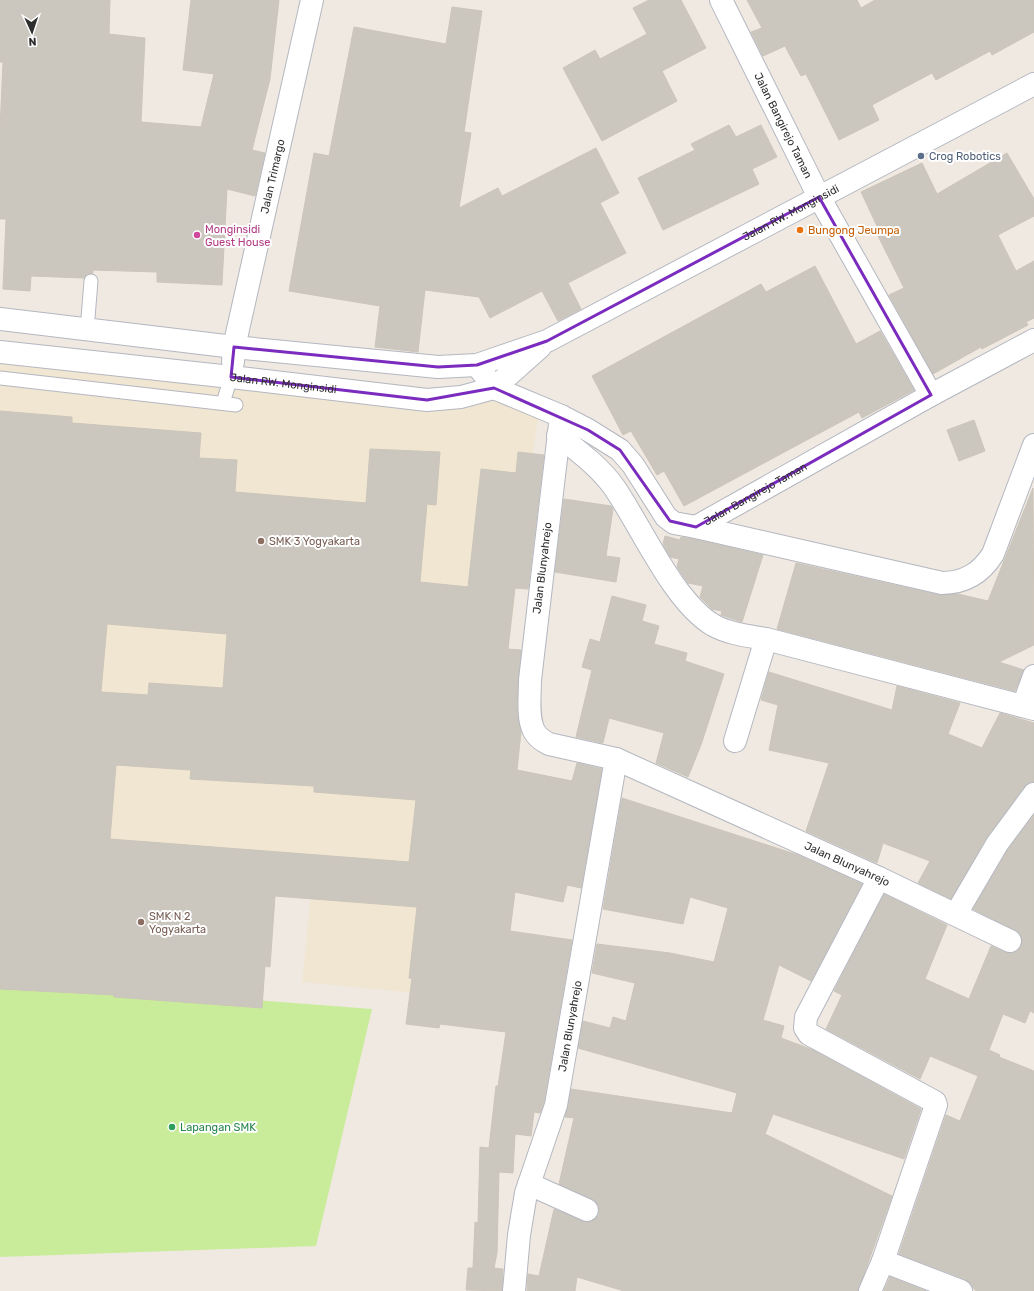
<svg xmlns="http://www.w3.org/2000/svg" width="1034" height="1291" font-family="Rubik,sans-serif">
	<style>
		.education { fill: #f0e6d1 }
		.pitch { fill: #c9ec9a }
		.building { fill: #cbc7bf; stroke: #cbc5ba; fill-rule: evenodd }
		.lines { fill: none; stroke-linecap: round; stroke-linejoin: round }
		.lane-casing { stroke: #b4b7c1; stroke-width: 15 }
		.street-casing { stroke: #b4b7c1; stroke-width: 24 }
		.secondary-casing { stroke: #b4b7c1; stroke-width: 24 }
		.lane { stroke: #fff; stroke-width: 13 }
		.street { stroke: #fff; stroke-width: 22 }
		.secondary { stroke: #fff; stroke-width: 22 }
		.marked { fill: none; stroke: #7b2cbf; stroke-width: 3; stroke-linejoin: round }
		.service-dot { fill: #5c6f8a; stroke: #fff; stroke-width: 1.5 }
		.food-dot { fill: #e8710a; stroke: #fff; stroke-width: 1.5 }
		.hotel-dot { fill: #d1479c; stroke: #fff; stroke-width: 1.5 }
		.education-dot { fill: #8d6e63; stroke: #fff; stroke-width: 1.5 }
		.leisure-dot { fill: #2e9e5b; stroke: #fff; stroke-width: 1.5 }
		.labels { text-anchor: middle; stroke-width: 4; stroke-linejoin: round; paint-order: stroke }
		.street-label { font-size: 11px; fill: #2e2e2e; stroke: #fff }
		.service-label { font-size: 11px; fill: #4e5e75; stroke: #fff; text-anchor: start }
		.hotel-label { font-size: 11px; fill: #b23c85; stroke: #fff; text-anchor: start }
		.food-label { font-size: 11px; fill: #c56008; stroke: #fff; text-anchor: start }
		.education-label { font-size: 11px; fill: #785e54; stroke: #fff; text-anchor: start }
		.leisure-label { font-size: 11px; fill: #27864d; stroke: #fff; text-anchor: start }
	</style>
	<rect width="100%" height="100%" fill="#efe9e1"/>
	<path class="education" d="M 0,340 L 540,400 L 482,856 L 466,998 L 302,982 L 314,865 L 0,834 Z"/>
	<path class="pitch" d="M 0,981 L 372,1009 L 316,1246 L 0,1257 Z"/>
	<g class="building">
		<path d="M 0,0 L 110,0 L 109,34 L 145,38 L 141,122 L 201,127 L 214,74 L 183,70 L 191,0 L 279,0 L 270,79 L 252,150 L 265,153 L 255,196 L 227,189 L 222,285 L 157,282 L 157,272 L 93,270 L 93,273 L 87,274 L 84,278 L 31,276 L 30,291 L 3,289 L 6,219 L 0,219 L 0,129 L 3,62 L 0,62 Z"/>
		<path d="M 649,0 L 681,0 L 706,48 L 662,71 L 677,101 L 602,141 L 563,68 L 595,50 L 600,59 L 647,34 L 633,8 Z"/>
		<path d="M 747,0 L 857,0 L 861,8 L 875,0 L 1034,0 L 1034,32 L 992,55 L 990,51 L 936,80 L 932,73 L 872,105 L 879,120 L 839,140 L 806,74 L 801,76 L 785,46 L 763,56 L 751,32 L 762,28 Z"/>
		<path d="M 452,7 L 482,11 L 464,132 L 471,133 L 459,208 L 498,188 L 502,196 L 596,148 L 619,193 L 600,203 L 626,253 L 568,283 L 581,309 L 558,321 L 542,291 L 490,318 L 479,297 L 425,290 L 418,352 L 375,347 L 380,306 L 289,291 L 314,153 L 329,156 L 354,27 L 446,44 Z"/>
		<path d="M 729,125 L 736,137 L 761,125 L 777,157 L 752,169 L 759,184 L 663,230 L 638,178 L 695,150 L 691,144 Z"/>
		<path d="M 1007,153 L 1034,199 L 1034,216 L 998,235 L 1016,271 L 1034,261 L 1034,318 L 1026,322 L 1028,325 L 982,349 L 981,347 L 933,374 L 889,295 L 904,288 L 874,228 L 877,226 L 861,192 L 922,163 L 937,194 Z"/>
		<path d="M 815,266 L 856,344 L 880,331 L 914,390 L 862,418 L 859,412 L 684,506 L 664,471 L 657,475 L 631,431 L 623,435 L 592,376 L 761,284 L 766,292 Z"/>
		<path d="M 0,411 L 72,417 L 72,423 L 201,433 L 199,458 L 237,460 L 235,492 L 366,503 L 370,449 L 440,452 L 436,505 L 427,504 L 420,582 L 468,587 L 481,469 L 516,473 L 518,452 L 544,455 L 528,589 L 515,588 L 508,649 L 521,650 L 517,706 L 521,732 L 517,770 L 572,781 L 577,763 L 602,769 L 581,888 L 567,885 L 563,902 L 515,892 L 510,931 L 572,940 L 544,1102 L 540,1113 L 534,1112 L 531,1136 L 515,1134 L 513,1173 L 499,1172 L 497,1253 L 494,1268 L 503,1269 L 502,1291 L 466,1290 L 468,1268 L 473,1268 L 475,1222 L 478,1223 L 480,1147 L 489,1148 L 496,1086 L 498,1086 L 506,1032 L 440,1024 L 439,1028 L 406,1024 L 412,978 L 409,978 L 417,907 L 275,896 L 270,967 L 265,966 L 262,1008 L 114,997 L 114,995 L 0,989 ZM 107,624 L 227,634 L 223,688 L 149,683 L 148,695 L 101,692 ZM 116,765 L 191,770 L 190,779 L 314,786 L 314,792 L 416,800 L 409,862 L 110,839 Z"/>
		<path d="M 974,420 L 985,451 L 959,461 L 947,430 Z"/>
		<path d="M 1033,488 L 1034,645 L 999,662 L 1024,670 L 1015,691 L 777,629 L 796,563 L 939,595 L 958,594 L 988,601 Z"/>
		<path d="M 564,499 L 611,506 L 613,509 L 606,556 L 620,558 L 616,582 L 555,572 Z"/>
		<path d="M 665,536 L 680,540 L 681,537 L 693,539 L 763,555 L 742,622 L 721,615 L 722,611 L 712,609 L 700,597 L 703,586 L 688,583 L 677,567 L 679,559 L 670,557 L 663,544 Z"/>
		<path d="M 612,596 L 646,605 L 642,621 L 659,626 L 654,644 L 687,653 L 685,661 L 724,674 L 701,745 L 688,777 L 656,763 L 664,733 L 609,718 L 603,743 L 576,737 L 592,670 L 582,667 L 590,639 L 600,642 Z"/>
		<path d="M 769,672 L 892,710 L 897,686 L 960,703 L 948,734 L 982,748 L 1000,713 L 1034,723 L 1034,782 L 1024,787 L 987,837 L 951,899 L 918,883 L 930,861 L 883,843 L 877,863 L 806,831 L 829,763 L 769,750 L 778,705 L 761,700 Z"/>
		<path d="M 622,798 L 798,855 L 862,884 L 811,981 L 779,965 L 763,1020 L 784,1026 L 781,1038 L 813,1050 L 921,1109 L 904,1159 L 773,1114 L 765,1134 L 892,1196 L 858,1291 L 624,1291 L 577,1277 L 575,1291 L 527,1291 L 528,1274 L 539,1276 L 554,1209 L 588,1222 L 594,1220 L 599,1215 L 599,1209 L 597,1203 L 592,1199 L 559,1184 L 574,1118 L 565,1117 L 571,1089 L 732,1113 L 737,1093 L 578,1048 L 583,1021 L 610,1028 L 613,1017 L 626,1021 L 635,983 L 592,973 L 597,944 L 670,953 L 714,962 L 728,908 L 690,897 L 683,924 L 603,909 Z"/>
		<path d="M 1034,815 L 1034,1013 L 1030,1011 L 1025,1023 L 1003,1014 L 989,1050 L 1000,1055 L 999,1057 L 1034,1071 L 1034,1291 L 976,1291 L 965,1279 L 899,1254 L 946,1115 L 960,1121 L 978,1076 L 930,1056 L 920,1079 L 826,1029 L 842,995 L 834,991 L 884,894 L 947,925 L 925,979 L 969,999 L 991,946 L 1005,952 L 1011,953 L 1017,951 L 1021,946 L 1022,940 L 1020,934 L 973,909 L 1007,851 Z"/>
		<path d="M 890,1277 L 926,1291 L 884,1291 Z"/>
	</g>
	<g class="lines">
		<g class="lane-casing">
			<g id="lane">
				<path d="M 87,330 L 91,281"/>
				<path d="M 0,378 L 236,405"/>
				<path d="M 223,403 L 231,377"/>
			</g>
		</g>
		<g class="street-casing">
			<g id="street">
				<path id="s1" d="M 721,0 L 819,197 L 931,395"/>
				<path d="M 477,365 L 494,388 L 561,416 L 588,430 L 620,450 L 633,465 L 666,517 L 674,523 L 696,527 L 942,583 C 965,583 981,573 993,554 L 1034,445"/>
				<path id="s2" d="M 561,416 L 530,680 C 530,696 527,717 534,731 C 537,737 543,741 549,744 L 616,759 L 879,878 L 1010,941"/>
				<path d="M 558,435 C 578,451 599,466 614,487 C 641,526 673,601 713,625 C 729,634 749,636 766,639 L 1034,709"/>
				<path id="s3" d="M 696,527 L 931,395 L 1034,340"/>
				<path d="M 1023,706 L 1034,676"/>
				<path d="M 735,741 L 766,639"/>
				<path d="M 956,914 L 997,844 L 1034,794"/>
				<path d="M 529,1184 L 587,1210"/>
				<path d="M 883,1261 L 961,1291"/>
				<path id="s4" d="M 514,1291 L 519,1235 L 526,1193 L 556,1105 L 616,759"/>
				<path d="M 870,1291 L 883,1261 L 936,1105 L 935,1102 L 809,1034 L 805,1028 L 806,1017 L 879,878"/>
			</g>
		</g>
		<g class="secondary-casing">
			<g id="secondary">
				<path id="s5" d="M 0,319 L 234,347 L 438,367 L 477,365 L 547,341 L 1034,84"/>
				<path id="s6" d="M 0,352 L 231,377 L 427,400 L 461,397 L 494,388 L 540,347"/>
				<path id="s7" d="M 233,362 L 234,347 L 312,0"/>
			</g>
		</g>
		<use href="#lane" class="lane"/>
		<use href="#street" class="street"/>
		<use href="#secondary" class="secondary"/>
	</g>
	<path class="marked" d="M 819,197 L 931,395 L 696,527 L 670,521 L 620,450 L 588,430 L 494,388 L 427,400 L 231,377 L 234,347 L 438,367 L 477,365 L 547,341 Z"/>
	<circle class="service-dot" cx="921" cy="156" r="4"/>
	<circle class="food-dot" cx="800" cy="230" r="4"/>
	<circle class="hotel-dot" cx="197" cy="235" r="4"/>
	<g class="education-dot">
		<circle cx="261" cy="541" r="4"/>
		<circle cx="141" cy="922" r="4"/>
	</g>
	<circle class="leisure-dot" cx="172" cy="1127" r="4"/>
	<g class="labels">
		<g class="street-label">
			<text dy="4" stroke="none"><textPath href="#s1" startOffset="140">Jalan Bangirejo Taman</textPath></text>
			<text dy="4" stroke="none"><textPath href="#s7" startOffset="190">Jalan Trimargo</textPath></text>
			<text dy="4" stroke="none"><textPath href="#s5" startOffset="829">Jalan RW. Monginsidi</textPath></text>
			<text dy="4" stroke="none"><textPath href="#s6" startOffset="285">Jalan RW. Monginsidi</textPath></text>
			<text dy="4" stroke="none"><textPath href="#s3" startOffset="68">Jalan Bangirejo Taman</textPath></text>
			<text transform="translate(542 568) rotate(-83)" y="4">Jalan Blunyahrejo</text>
			<text dy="4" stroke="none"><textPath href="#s2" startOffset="660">Jalan Blunyahrejo</textPath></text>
			<text dy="4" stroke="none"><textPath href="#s4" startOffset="272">Jalan Blunyahrejo</textPath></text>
		</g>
		<g class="service-label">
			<text x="929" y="160">Crog Robotics</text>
		</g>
		<g class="hotel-label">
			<text x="205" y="233">Monginsidi<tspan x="205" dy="13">Guest House</tspan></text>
		</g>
		<g class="food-label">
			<text x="808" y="234">Bungong Jeumpa</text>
		</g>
		<g class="education-label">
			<text x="269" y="545">SMK 3 Yogyakarta</text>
			<text x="149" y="920">SMK N 2<tspan x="149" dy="13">Yogyakarta</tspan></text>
		</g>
		<g class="leisure-label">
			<text x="180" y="1131">Lapangan SMK</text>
		</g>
	</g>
	<g transform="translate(32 32) rotate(177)" stroke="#ffffff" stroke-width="3" paint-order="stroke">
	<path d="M0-3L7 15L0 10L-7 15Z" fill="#2e2e2e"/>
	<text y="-6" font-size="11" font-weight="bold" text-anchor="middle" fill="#2e2e2e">N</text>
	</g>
</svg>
